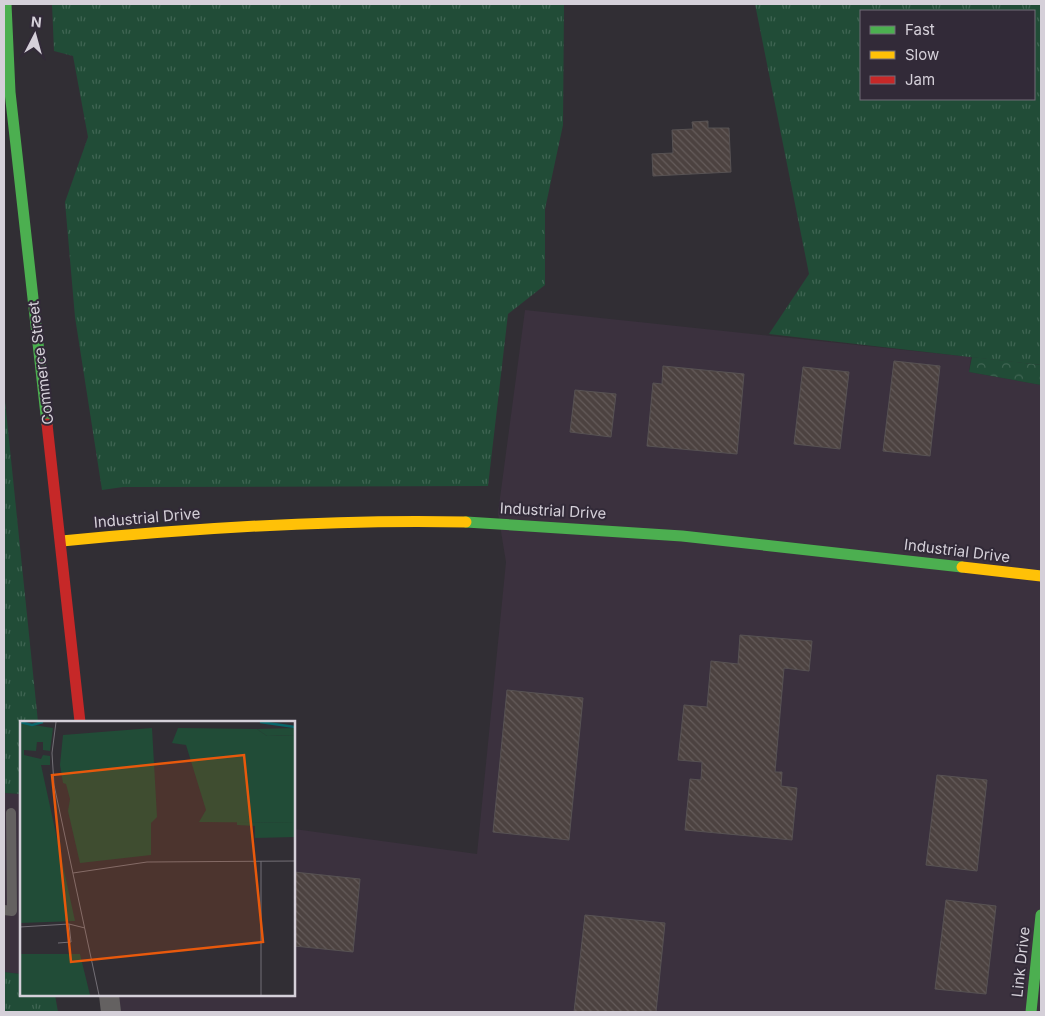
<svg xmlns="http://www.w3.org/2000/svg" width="1045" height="1016" font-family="Inter,sans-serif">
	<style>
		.commercial { fill: #3b313e }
		.grass { fill: url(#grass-tufts); fill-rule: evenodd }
		.forest { fill: url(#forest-crowns) }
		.building { fill: url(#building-back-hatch); stroke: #575253 }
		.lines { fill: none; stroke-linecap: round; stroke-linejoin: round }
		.lane { stroke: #646161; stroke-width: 10 }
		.street { stroke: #646161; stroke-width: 20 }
		.fast { stroke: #4caf50; stroke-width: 11 }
		.slow { stroke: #ffc107; stroke-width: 11 }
		.jam { stroke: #c62828; stroke-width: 11 }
		.labels { text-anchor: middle; stroke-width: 4; stroke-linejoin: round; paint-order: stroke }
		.street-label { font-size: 15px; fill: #d5d0d9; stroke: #322a38 }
		.inset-river { fill: none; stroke: #076469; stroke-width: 2.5 }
		.inset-road { fill: none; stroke: #736f76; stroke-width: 1 }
		.view { fill: #e8590c; fill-opacity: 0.15; stroke: #e8590c; stroke-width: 2.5 }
		.inset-edge { fill: none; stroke: #d5d0d9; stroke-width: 2.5 }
	</style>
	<defs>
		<pattern id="grass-tufts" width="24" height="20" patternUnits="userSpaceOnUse" patternTransform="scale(1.25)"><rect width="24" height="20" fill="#214c37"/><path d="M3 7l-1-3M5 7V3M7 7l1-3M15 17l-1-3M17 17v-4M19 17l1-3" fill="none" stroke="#406553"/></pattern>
		<pattern id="forest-crowns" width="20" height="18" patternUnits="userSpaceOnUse" patternTransform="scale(1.25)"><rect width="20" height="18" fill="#214c37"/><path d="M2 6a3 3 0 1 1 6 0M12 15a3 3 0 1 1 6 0" fill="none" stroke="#406553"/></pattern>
		<pattern id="building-back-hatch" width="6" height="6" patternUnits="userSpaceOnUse" patternTransform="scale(1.25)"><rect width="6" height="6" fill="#4c4240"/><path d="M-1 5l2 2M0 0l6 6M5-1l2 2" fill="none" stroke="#655c5b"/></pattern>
	</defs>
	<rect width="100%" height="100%" fill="#312e34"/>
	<g class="commercial">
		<path d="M 525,310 L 971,357 L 969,372 L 1041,385 L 1041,1012 L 119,1012 L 117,995 L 294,995 L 294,829 L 477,854 L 506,562 L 498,513 Z"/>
		<path d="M 4,793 L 21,794 L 21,974 L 4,972 Z"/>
	</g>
	<g class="grass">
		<path d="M 52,4 L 564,4 L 563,125 L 545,209 L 545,285 L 508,314 L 488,486 L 123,487 L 102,490 L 75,317 L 65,202 L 88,137 L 73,56 L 54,51 Z"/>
		<path d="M 755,4 L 1041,4 L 1041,365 L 769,334 L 809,274 ZM 861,11 L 1034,11 L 1034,99 L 861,99 Z"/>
		<path d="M 4,391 L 38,722 L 21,722 L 21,794 L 4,793 Z"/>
		<path d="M 4,972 L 21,974 L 21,995 L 55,995 L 58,1012 L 4,1012 Z"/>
	</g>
	<path class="forest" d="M 972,357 L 1041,365 L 1041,385 L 969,372 Z"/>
	<g class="building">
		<path d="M 708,121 L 708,128 L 729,128 L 731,172 L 653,176 L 652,154 L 673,153 L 672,130 L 693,129 L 692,122 Z"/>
		<path d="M 894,361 L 940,366 L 930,456 L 883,451 Z"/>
		<path d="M 663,366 L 744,374 L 737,454 L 647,446 L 653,383 L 662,384 Z"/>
		<path d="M 803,367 L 849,372 L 840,449 L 794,444 Z"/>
		<path d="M 575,390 L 616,394 L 611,437 L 570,432 Z"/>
		<path d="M 740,635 L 812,641 L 809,671 L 784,668 L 775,772 L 782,772 L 781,786 L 797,788 L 792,840 L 685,830 L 690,779 L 701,780 L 702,762 L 678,760 L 684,705 L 707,707 L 711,661 L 738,664 Z"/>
		<path d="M 507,690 L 583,698 L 569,840 L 493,832 Z"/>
		<path d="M 937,775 L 987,780 L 977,871 L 926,865 Z"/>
		<path d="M 294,872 L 360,879 L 353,952 L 294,946 Z"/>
		<path d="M 946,900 L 996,906 L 986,994 L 935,989 Z"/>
		<path d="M 585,915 L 665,923 L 656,1012 L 574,1012 Z"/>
	</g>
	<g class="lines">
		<path class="lane" d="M 4,910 L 12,911 L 11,813"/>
		<path class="street" d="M 109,995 L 111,1012"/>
		<g class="fast">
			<path d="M 6,4 L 10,92 L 47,424"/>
			<path d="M 466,522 L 682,536 L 962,567"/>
			<path d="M 1031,1012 L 1041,915"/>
		</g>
		<g class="slow">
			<path d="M 62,541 C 196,528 330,519 466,522"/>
			<path d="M 962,567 L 1041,576"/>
		</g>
		<path class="jam" d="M 47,424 L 80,722"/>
	</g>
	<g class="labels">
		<g class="street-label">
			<text transform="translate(41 363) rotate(-97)" y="5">Commerce Street</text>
			<text transform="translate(553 511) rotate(3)" y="5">Industrial Drive</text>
			<text transform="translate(147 518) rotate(-5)" y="5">Industrial Drive</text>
			<text transform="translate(957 551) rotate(7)" y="5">Industrial Drive</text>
			<text transform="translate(1021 962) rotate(-84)" y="5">Link Drive</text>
		</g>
	</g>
	<g transform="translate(20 721)">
		<rect width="275" height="275" fill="#312e34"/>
		<path d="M 0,2 L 33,7 L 30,30 L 23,29 L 23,21 L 17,21 L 16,30 L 4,29 L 4,34 L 21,38 L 23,34 L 30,35 L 30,44 L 21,44 L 55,200 L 0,202 ZM 132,7 L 137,96 L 131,102 L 131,134 L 60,142 L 48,90 L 50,78 L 46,63 L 43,62 L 40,44 L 43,14 ZM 158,7 L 237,8 L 247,15 L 275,14 L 275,102 L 179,101 L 186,89 L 166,24 L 152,22 ZM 0,233 L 60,233 L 70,274 L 0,274 Z" fill="#214c37"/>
		<path d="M 275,7 L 275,14 L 247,15 L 237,8 ZM 217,101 L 275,102 L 275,116 L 235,117 L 235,105 L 217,104 Z" fill="#214c37"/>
		<path class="inset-river" d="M 0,1 L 12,4 L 23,1M 240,1 L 275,6"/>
		<path class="inset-road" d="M 36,1 L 32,32 L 34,64 L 79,274M 241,140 L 241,274M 53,152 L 127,141 L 275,140M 0,206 L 49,203 L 65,207M 38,222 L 51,221 L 49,203"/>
		<path class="view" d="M 224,34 L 243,221 L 51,241 L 32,54 Z"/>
		<rect width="275" height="275" class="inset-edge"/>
	</g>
	<rect width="1045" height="1016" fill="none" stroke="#d5d0d9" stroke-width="10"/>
	<rect x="860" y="10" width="175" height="90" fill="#322a38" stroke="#736c78"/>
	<rect x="870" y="26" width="25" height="8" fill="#4caf50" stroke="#736c78"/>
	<text x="905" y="35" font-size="15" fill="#d5d0d9">Fast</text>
	<rect x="870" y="51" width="25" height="8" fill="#ffc107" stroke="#736c78"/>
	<text x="905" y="60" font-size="15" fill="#d5d0d9">Slow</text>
	<rect x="870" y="76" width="25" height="8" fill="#c62828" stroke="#736c78"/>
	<text x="905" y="85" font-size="15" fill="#d5d0d9">Jam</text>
	<g transform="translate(35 35) rotate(6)" stroke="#322a38" stroke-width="4" paint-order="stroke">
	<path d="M0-4L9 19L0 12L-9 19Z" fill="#d5d0d9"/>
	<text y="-8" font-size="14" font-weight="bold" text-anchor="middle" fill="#d5d0d9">N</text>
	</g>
</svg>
